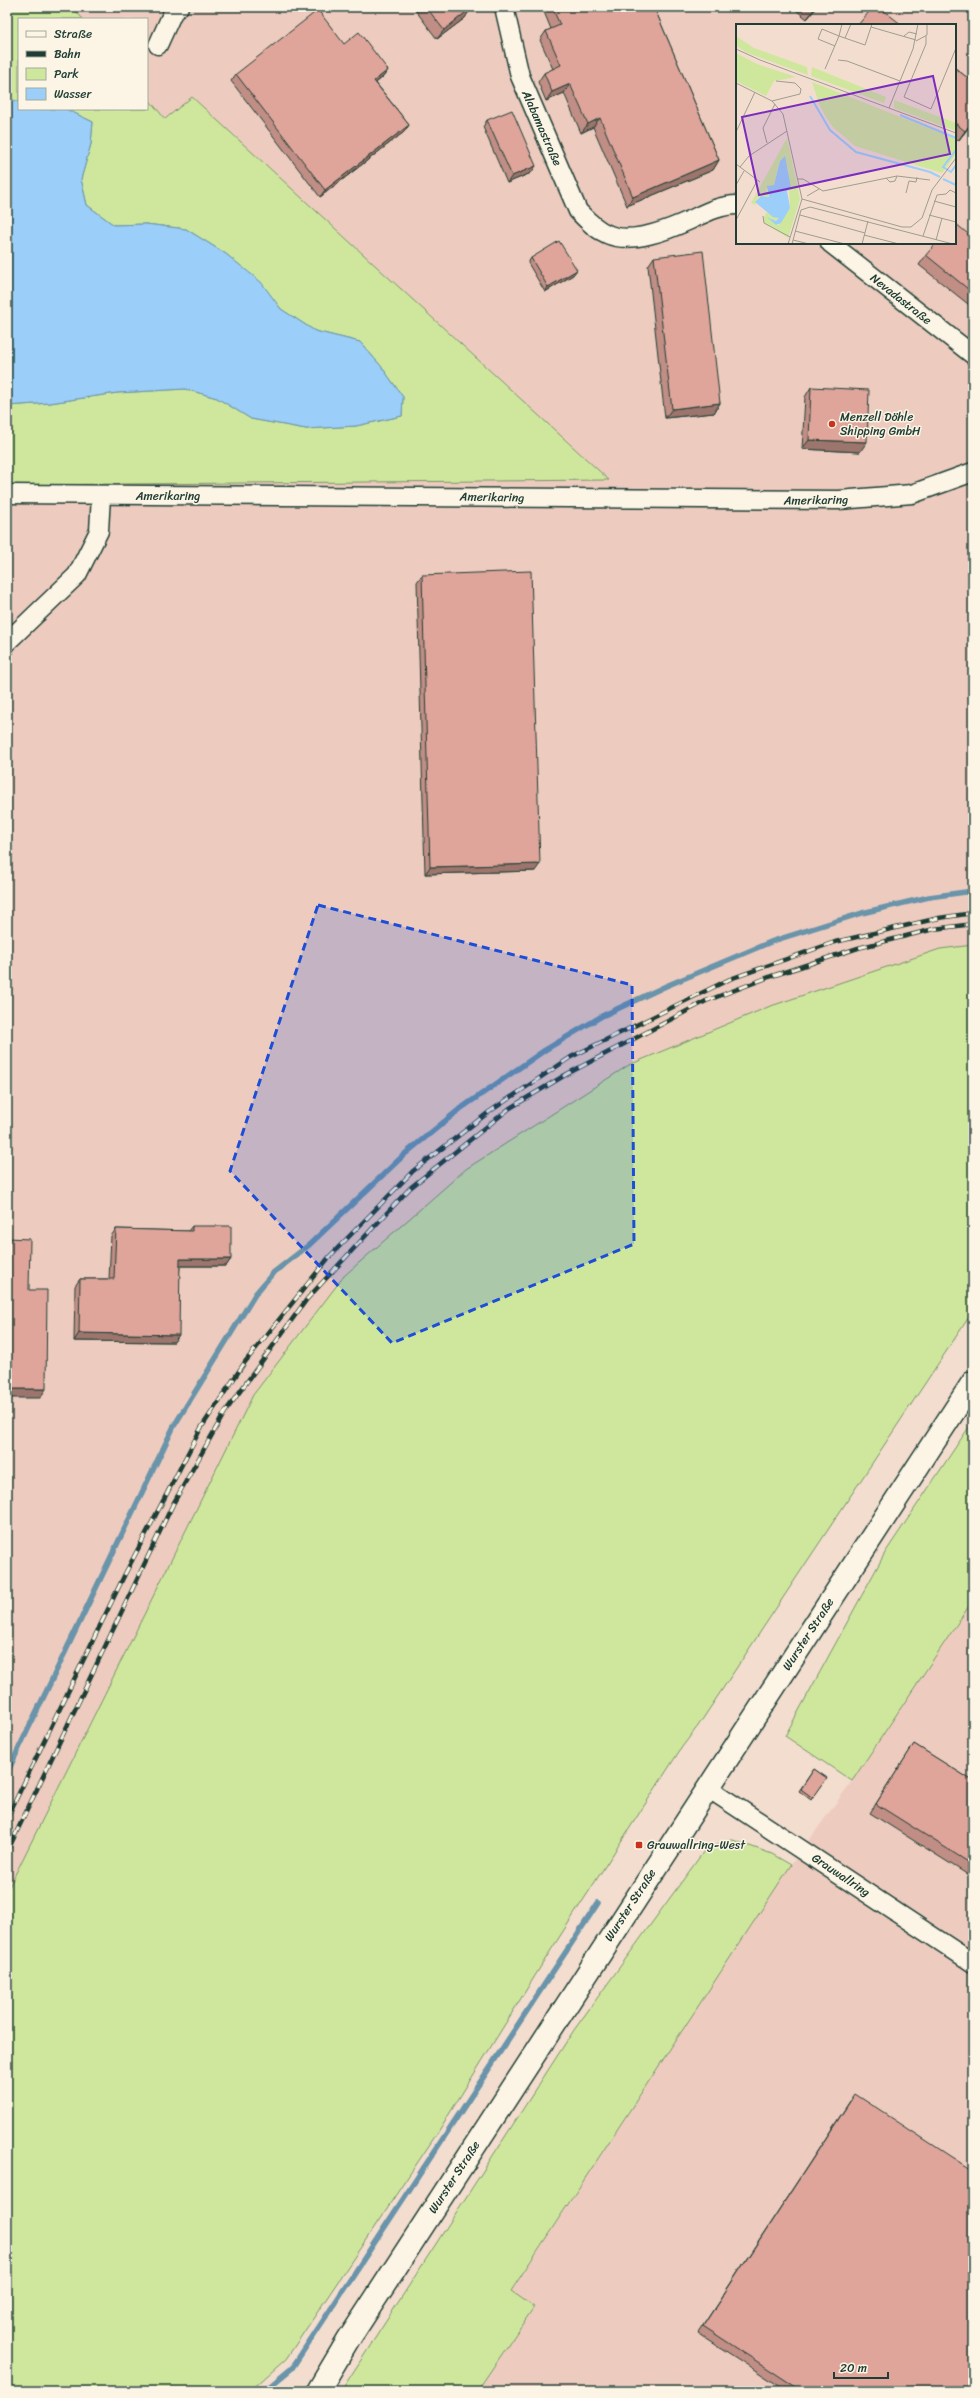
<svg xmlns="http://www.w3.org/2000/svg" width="980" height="2398" font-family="Sriracha,sans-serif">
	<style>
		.built { fill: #edccbf; fill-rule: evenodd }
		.green { fill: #cfe79d; stroke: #779268 }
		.water { fill: #9bcef8; stroke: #6994aa }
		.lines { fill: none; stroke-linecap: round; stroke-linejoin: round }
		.stream { stroke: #6994aa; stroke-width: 5.5 }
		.minor-casing { stroke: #1f3d34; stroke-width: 21 }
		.primary-casing { stroke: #1f3d34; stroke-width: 25 }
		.minor { stroke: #fcf5e5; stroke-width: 18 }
		.primary { stroke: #fcf5e5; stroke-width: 22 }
		.rail-casing { stroke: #1f3d34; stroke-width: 4.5 }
		.rail { stroke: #fcf5e5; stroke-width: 3; stroke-dasharray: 9; stroke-linecap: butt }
		.wall { fill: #c08e85; stroke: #1f3d34 }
		.shaded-wall { fill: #9c746c; stroke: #1f3d34 }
		.building { fill: #dfa59b; stroke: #1f3d34 }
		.marked { fill: #1d4ed8; fill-opacity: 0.2; stroke: #1d4ed8; stroke-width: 3; stroke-dasharray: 8 5; stroke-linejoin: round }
		.poi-dot { fill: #c8321e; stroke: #fcf5e5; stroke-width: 1.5 }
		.labels { text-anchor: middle; stroke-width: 3; stroke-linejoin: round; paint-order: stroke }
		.street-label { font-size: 12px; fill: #1f3d34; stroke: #fcf5e5 }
		.poi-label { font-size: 12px; fill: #1f3d34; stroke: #fcf5e5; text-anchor: start }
		.inset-river { fill: none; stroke: #9bcef8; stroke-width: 2 }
		.inset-road { fill: none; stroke: #9e9d91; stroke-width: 1 }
		.view { fill: #7b2cbf; fill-opacity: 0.15; stroke: #7b2cbf; stroke-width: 2 }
		.inset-edge { fill: none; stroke: #1f3d34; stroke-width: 2 }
	</style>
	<rect width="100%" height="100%" fill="#f3ddcf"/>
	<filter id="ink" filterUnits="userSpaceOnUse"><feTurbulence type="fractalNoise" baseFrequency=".025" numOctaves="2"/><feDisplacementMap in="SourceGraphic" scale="8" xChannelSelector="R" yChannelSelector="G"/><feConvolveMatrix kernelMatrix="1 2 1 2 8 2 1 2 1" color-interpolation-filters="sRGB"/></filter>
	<g filter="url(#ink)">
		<g class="built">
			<path d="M 72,7 L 973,7 L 973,945 L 940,949 L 253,1396 L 7,1891 L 7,485 L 609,480 L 192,97 L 165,119 L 147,97 L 147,19 L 83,19 ZM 737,25 L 955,25 L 955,243 L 737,243 Z"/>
			<path d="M 973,1600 L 973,2391 L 477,2391 L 534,2307 L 511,2292 L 791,1865 L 852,1781 Z"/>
		</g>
		<g class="green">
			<path d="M 7,7 L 72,7 L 83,19 L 19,19 L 19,102 L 7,98 Z"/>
			<path d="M 147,97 L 165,119 L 192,97 L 609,480 L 7,485 L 7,406 L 50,403 L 117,393 L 185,389 L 217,398 L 251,419 L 306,429 L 356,426 L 402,416 L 403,397 L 381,366 L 360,342 L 315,331 L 281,309 L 260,282 L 226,254 L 186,229 L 146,224 L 114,225 L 87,205 L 81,179 L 91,144 L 93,122 L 66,109 L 147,109 Z"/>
			<path d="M 973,945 L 973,1311 L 698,1726 L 682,1747 L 551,1950 L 438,2132 L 286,2359 L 250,2391 L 7,2391 L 7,1891 L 253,1395 L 344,1276 L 466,1169 L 629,1065 L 768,1007 L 940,949 Z"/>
			<path d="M 973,1421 L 973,1600 L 852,1781 L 785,1736 L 885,1553 Z"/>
			<path d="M 730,1839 L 772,1854 L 791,1865 L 511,2291 L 534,2307 L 477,2391 L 341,2391 L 574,2030 L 704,1851 Z"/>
		</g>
		<path class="water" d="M 7,98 L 19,102 L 19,109 L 66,109 L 93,122 L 91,144 L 81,179 L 87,205 L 114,225 L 146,224 L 186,229 L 226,254 L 261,282 L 281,309 L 315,331 L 360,342 L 381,366 L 403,397 L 402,416 L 356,426 L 306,429 L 251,419 L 217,398 L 185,389 L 117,393 L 50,403 L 7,406 Z"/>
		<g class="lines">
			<g class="stream">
				<path d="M 7,1773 L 174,1426 L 256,1293 L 273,1273 L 309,1245 L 406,1153 L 460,1109 L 545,1050 L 602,1016 L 666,986 L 773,941 L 862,913 L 929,897 L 973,891"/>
				<path d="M 264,2391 L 292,2368 L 598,1903"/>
			</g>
			<g class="minor-casing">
				<g id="minor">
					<path d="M 504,7 L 520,76 L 578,211 C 587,220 595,229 607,234 C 631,245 668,230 690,220 C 705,213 720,205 737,205"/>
					<path d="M 158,45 L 173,12 L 179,7"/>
					<path d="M 830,243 L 973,355"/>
					<path d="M 7,494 L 839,500 L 912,494 L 973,472"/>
					<path d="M 7,642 L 77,575 L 99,531 L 101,496"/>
					<path d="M 708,1788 L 973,1963"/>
				</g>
			</g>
			<g class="primary-casing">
				<path id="primary" d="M 318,2391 L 349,2339 L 973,1382"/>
			</g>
			<use href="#minor" class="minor"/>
			<use href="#primary" class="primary"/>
			<g class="rail-casing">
				<g id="rail">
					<path d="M 7,1818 L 125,1574 L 201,1428 L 245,1362 L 330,1256 L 413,1171 L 489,1112 L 571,1057 L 730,979 L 835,942 L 939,918 L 973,913"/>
					<path d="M 7,1852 L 173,1504 L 225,1412 L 307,1299 L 410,1188 L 510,1108 L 567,1074 L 706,1001 L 769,977 L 858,948 L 934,929 L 973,924"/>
				</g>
			</g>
			<use href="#rail" class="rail"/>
		</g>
		<g class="wall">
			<path d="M 413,7 L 470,7 L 465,18 L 437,39 Z"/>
			<path d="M 542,7 L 654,7 L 719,160 L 713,170 L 627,206 L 593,127 L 581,133 L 564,93 L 546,101 L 538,82 L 544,73 L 553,69 L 540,40 L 546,31 L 551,29 Z"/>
			<path d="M 792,7 L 817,7 L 807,19 Z"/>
			<path d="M 344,44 L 388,70 L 383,77 L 376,83 L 409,125 L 404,132 L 320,197 L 231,81 L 236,74 Z"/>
			<path d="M 955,68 L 973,82 L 973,122 L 958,141 L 955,138 Z"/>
			<path d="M 487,120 L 531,173 L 507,183 L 483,127 Z"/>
			<path d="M 973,238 L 973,308 L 919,265 L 926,255 Z"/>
			<path d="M 654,257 L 720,403 L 714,413 L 665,418 L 648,266 Z"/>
			<path d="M 531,258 L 573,275 L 545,292 L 528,263 Z"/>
			<path d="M 811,387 L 860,452 L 802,449 L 805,397 Z"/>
			<path d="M 422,575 L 535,871 L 425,874 L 417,582 Z"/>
			<path d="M 192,1226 L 231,1259 L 226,1266 L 180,1266 L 174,1342 L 74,1341 L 75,1286 L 80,1279 L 109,1279 L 111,1236 L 116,1229 L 188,1231 Z"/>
			<path d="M 914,1744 L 973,1781 L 973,1878 L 870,1813 Z"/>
			<path d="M 814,1769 L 827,1778 L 811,1800 L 799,1791 Z"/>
			<path d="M 850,2101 L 973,2391 L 787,2391 L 698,2333 Z"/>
		</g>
		<g class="shaded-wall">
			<path d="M 816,7 L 817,7 L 807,19 Z"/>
			<path d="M 471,8 L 465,18 L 437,39 L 444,30 Z"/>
			<path d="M 388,70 L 383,77 L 369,88 L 374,81 Z"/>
			<path d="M 570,84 L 564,93 L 546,101 L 552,92 Z"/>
			<path d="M 600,118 L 593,127 L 581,133 L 588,124 Z"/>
			<path d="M 973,121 L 973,122 L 958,141 L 965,131 Z"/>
			<path d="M 409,125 L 404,132 L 320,197 L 325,190 Z"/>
			<path d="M 719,160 L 713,170 L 627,206 L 633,197 Z"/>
			<path d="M 536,166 L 531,173 L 507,183 L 512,176 Z"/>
			<path d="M 577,270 L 573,275 L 545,292 L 548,287 Z"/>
			<path d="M 720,403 L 714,413 L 665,418 L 672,409 Z"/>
			<path d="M 809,440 L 867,442 L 860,452 L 802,449 Z"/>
			<path d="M 540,864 L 535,871 L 425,874 L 430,867 Z"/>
			<path d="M 180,1259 L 231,1259 L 226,1266 L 175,1266 Z"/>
			<path d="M 79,1333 L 179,1335 L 174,1342 L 74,1341 Z"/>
			<path d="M 7,1389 L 46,1389 L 40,1398 L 7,1398 Z"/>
		</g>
		<g class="building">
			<path d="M 426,7 L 470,7 L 471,8 L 444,30 Z"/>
			<path d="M 552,7 L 654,7 L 719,160 L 633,197 L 600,118 L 588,124 L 570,84 L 552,92 L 544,73 L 561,65 L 546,31 L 560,25 Z"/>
			<path d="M 810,7 L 816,7 L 814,10 Z"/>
			<path d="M 873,7 L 879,7 L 902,25 L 858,25 Z"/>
			<path d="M 318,10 L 344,44 L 359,32 L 388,70 L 374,81 L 409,125 L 325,190 L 236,74 Z"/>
			<path d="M 955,68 L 973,82 L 973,121 L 965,131 L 955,123 Z"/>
			<path d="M 512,110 L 536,166 L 512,176 L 487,120 Z"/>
			<path d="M 955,223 L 973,238 L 973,293 L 926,255 L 936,243 L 955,243 Z"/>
			<path d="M 559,241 L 577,270 L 548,287 L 531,258 Z"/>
			<path d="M 703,251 L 720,403 L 672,409 L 654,257 Z"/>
			<path d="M 811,387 L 869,390 L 867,442 L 809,440 Z"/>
			<path d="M 531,571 L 540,864 L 430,867 L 422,575 Z"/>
			<path d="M 192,1226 L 231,1226 L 231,1259 L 180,1259 L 179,1335 L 79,1333 L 80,1279 L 114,1279 L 116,1229 L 192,1231 Z"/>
			<path d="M 7,1238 L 30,1239 L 29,1290 L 47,1290 L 46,1389 L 7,1389 Z"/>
			<path d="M 914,1744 L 973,1781 L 973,1865 L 876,1804 Z"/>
			<path d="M 814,1769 L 827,1778 L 813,1798 L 801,1789 Z"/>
			<path d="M 855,2094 L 973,2171 L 973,2391 L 802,2391 L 703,2326 Z"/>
		</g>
	</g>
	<path class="marked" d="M 318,905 L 632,985 L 634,1244 L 392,1343 L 230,1171 Z"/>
	<g class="poi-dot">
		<circle cx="832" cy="424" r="4"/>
		<rect x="635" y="1841" width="8" height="8" rx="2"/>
	</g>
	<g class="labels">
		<g class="street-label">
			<text transform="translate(542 128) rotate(66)" y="4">Alabamastraße</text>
			<text transform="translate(901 299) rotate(38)" y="4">Nevadastraße</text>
			<text x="168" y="500">Amerikaring</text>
			<text transform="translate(492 497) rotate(1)" y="4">Amerikaring</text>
			<text transform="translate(816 500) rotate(-1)" y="4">Amerikaring</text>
			<text transform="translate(808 1634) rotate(-57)" y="4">Wurster Straße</text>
			<text transform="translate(841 1875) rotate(34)" y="4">Grauwallring</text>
			<text transform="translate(630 1905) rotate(-57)" y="4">Wurster Straße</text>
			<text transform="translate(454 2177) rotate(-57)" y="4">Wurster Straße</text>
		</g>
		<g class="poi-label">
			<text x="840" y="421">Menzell Döhle<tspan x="840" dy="14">Shipping GmbH</tspan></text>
			<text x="647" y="1849">Grauwallring-West</text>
		</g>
	</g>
	<g transform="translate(736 24)">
		<rect width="220" height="220" fill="#f3ddcf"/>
		<path d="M 0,12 L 18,24 L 71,43 L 72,51 L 9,28 L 0,21 ZM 0,29 L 21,40 L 60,53 L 38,57 L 30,72 L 0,57 ZM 76,43 L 150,73 L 148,79 L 75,52 ZM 76,58 L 220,115 L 220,130 L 206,149 L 119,122 L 97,103 L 90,93 L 83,80 ZM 158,76 L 220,99 L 220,107 L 158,84 ZM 51,114 L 64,175 L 52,214 L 28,199 L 27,195 L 31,188 L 43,194 L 40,197 L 33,193 L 40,201 L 43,201 L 54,184 L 52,144 L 44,137 L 38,161 L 30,165 L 33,173 L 22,173 L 19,180 L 21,182 L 15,179 Z" fill="#cfe79d"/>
		<path d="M 49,132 L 55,164 L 51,167 L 54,184 L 45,199 L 40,201 L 31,193 L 40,197 L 43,194 L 37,193 L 19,178 L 25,172 L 33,173 L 31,162 L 38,161 L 44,137 Z" fill="#9bcef8"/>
		<path class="inset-river" d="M 74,72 L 94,106 L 120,128 L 194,148 L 204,153M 164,91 L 220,114M 220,126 L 207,143 L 215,148 L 220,141M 207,155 L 220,161"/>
		<path class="inset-road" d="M 136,0 L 135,3 L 180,16M 168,12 L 173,8 L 181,10M 190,12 L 190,20 L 168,73 L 195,85 L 220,24M 109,14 L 115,0M 180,17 L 191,11 L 191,0M 99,22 L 82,15 L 86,5 L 103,12 L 106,0M 0,25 L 24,36 L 220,109M 102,36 L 111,37 L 164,57M 89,45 L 103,12 L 129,21 L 135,3M 0,59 L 36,77 L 47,90 L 66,175 L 52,220M 36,77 L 64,70 L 65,65 L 59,59 L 40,57M 153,84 L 177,25 L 182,0M 0,108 L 19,68M 31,119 L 27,104 L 39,80M 0,140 L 24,158M 4,143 L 13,132 L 51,107M 150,154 L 154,158 L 159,157 L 161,152M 61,155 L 67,155 L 87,167 L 161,152 L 194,156M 0,161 L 8,147M 170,169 L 173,157 L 180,158 L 181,153M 71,172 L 83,165M 66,175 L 166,203 L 175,203 L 186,194 L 196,166 L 220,134M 198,177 L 220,183M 64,191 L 129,209M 193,191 L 220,198M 27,192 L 28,199 L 54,213M 0,196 L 21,157M 59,207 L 109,220M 128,211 L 163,220M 187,212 L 201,171 L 210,170 L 214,166 L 220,169M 57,216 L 73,220M 200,216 L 206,194M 56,220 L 65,186 L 74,183 L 217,220M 126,220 L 132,197"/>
		<path class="view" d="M 197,52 L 214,130 L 23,171 L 6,93 Z"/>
		<rect width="220" height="220" class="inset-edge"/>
	</g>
	<rect width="980" height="2398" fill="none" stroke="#fcf5e5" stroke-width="24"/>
	<rect x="12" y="12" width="956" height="2374" fill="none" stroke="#1f3d34" stroke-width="1.5" filter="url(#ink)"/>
	<rect x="18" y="18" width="130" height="92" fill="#fcf5e5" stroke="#a4ab9e"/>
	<rect x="26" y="31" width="20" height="6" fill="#fcf5e5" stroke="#a4ab9e"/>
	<text x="54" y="38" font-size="12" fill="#1f3d34">Straße</text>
	<rect x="26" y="51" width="20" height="6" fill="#1f3d34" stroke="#a4ab9e"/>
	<text x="54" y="58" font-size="12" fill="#1f3d34">Bahn</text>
	<rect x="26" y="68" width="20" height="12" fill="#cfe79d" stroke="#a4ab9e"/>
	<text x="54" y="78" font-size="12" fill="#1f3d34">Park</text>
	<rect x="26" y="88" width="20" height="12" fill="#9bcef8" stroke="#a4ab9e"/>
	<text x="54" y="98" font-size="12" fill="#1f3d34">Wasser</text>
	<path d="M834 2372v6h54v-6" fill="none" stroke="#1f3d34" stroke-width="2"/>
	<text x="840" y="2372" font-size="12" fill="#1f3d34" stroke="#fcf5e5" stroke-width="3" paint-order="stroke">20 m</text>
</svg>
